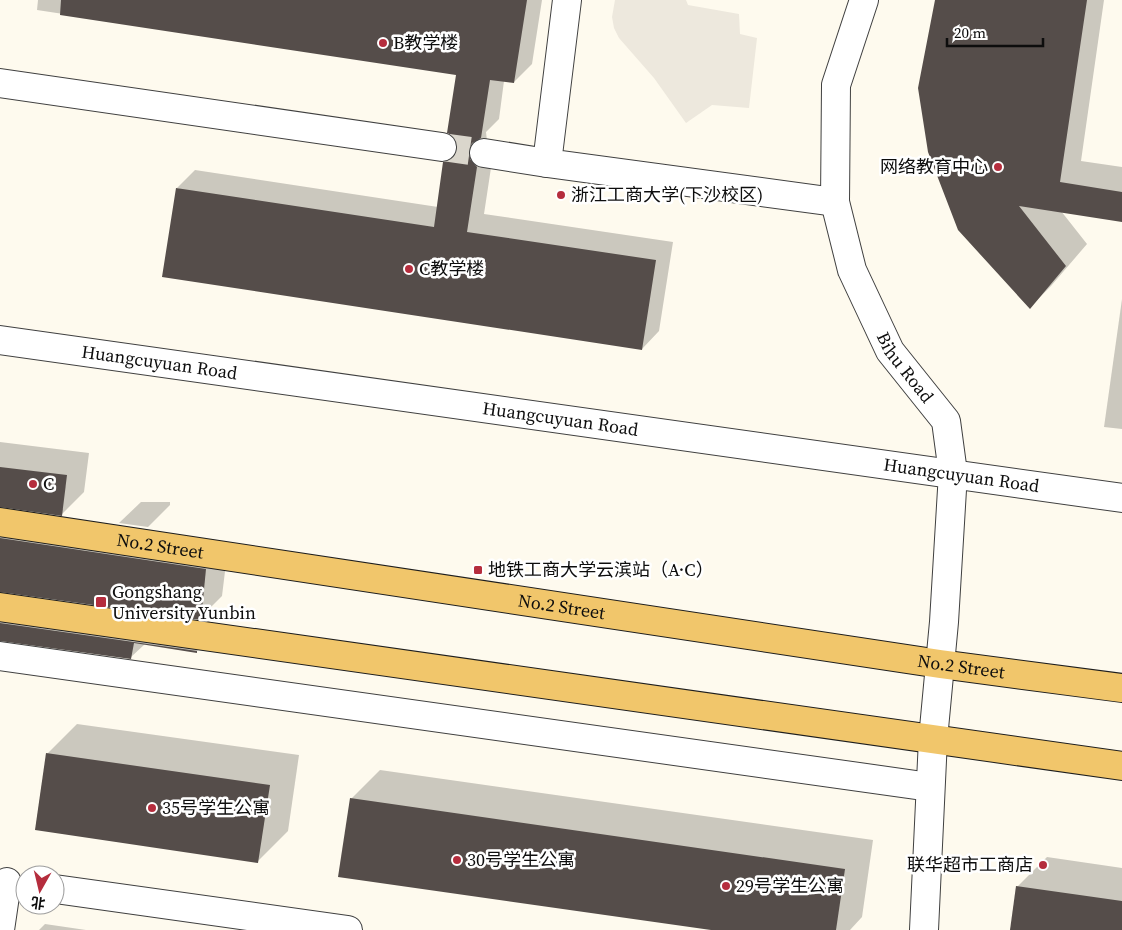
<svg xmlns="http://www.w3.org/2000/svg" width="1122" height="930" font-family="'Source Serif 4','Noto Sans SC',serif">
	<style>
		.plaza { fill: #ede8dd }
		.shadow { fill: #0003 }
		.building { fill: #554d4a }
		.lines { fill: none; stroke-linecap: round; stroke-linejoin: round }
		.minor-tunnel { stroke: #dad6cc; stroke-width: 28; stroke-dasharray: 28 14; stroke-linecap: butt }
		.minor-casing { stroke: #404040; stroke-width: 30 }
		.major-casing { stroke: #1e1e1e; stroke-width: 30 }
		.minor { stroke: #fff; stroke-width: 28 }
		.major { stroke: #f1c66b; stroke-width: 28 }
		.poi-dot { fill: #b52d3d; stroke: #fff; stroke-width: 2 }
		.labels { text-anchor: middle; stroke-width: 5; stroke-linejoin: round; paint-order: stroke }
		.poi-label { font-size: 18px; fill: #0d0d0d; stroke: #fff; text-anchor: start }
		.street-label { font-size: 18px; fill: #0d0d0d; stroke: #fff }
	</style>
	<rect width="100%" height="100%" fill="#fefaee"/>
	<path class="plaza" d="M 615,0 L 686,0 L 688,5 L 739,14 L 740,34 L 757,38 L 749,108 L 712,105 L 686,123 L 654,78 L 619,38 L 614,28 L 612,17 Z"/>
	<g class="shadow">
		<path d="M 38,0 L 542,0 L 532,64 L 514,82 L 504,81 L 499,119 L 486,132 L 487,141 L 494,148 L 484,214 L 673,242 L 659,331 L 642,349 L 177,188 L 195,170 L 438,207 L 444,163 L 459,148 L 457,74 L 37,10 Z"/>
		<path d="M 938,0 L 1104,0 L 1081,161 L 1122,167 L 1122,221 L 1061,211 L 1087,244 L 1051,286 L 1030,307 Z"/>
		<path d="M 1122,299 L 1122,429 L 1104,427 Z"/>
		<path d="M 0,442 L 89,453 L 84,492 L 62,514 L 8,506 L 12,512 L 228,547 L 222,596 L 200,618 L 8,591 L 13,597 L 219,629 L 196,652 L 145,644 L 131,657 L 3,639 L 0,642 Z"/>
		<path d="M 141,502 L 170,502 L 170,505 L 148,527 L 119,523 Z"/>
		<path d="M 77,724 L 299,755 L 288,831 L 258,861 L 47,754 Z"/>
		<path d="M 380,770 L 873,840 L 862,917 L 850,930 L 721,930 L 351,799 Z"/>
		<path d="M 1047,857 L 1122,868 L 1122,930 L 1011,930 L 1017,887 Z"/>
		<path d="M 45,924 L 86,930 L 39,930 Z"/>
	</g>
	<g class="building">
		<path d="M 61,0 L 527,0 L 514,83 L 490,80 L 481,138 L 472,143 L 469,150 L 470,159 L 477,167 L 467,232 L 656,260 L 642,350 L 162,277 L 176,188 L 434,227 L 443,162 L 448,161 L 454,157 L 457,149 L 456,141 L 452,135 L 447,133 L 456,75 L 60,15 Z"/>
		<path d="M 935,0 L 1087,0 L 1060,182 L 1122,192 L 1122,222 L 1019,206 L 1066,266 L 1030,309 L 958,230 L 928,152 L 918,88 Z"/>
		<path d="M 0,467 L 67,475 L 62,516 L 0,507 Z"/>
		<path d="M 0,538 L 206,569 L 201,620 L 0,592 Z"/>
		<path d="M 0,623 L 197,651 L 197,653 L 134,643 L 131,659 L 0,641 Z"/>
		<path d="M 46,753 L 270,785 L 258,863 L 35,830 Z"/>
		<path d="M 350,798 L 845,869 L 836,930 L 711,930 L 338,877 Z"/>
		<path d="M 1016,886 L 1122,901 L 1122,930 L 1010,930 Z"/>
	</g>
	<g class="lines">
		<path class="minor-tunnel" d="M 442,147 L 484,153"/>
		<g class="minor-casing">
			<g id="minor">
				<path d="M 567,0 L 547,163 L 835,202"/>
				<path id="s1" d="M 864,0 L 836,85 L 835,202 L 852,270 L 890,351 L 946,421 L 953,473 L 944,622 L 933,739 L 924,930"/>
				<path d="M 0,83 L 442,147"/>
				<path d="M 484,153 L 547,163"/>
				<path id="s2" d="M 0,340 L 1122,498"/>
				<path d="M 0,656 L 930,787"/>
				<path d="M 55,889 L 348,930"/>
				<path d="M 0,930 L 7,882"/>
			</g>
		</g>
		<g class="major-casing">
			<g id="major">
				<path id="s3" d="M 0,522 L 940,664 L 1122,688"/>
				<path d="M 0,607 L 1122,766"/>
			</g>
		</g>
		<use href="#minor" class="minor"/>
		<use href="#major" class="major"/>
	</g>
	<g class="poi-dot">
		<circle cx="383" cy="43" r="5"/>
		<circle cx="998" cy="167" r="5"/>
		<circle cx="561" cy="195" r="5"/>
		<circle cx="409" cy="269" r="5"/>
		<circle cx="33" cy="484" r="5"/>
		<rect x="473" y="565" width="10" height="10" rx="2.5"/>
		<rect x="95" y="596" width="12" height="12" rx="2.5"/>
		<circle cx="152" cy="808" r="5"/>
		<circle cx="457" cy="860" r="5"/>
		<circle cx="1043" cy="865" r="5"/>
		<circle cx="726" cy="886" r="5"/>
	</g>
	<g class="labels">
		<g class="poi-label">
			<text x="393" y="49">B教学楼</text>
			<text x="988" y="173" text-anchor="end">网络教育中心</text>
			<text x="571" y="201">浙江工商大学(下沙校区)</text>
			<text x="419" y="275">C教学楼</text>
			<text x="43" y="490">C</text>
			<text x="488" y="576">地铁工商大学云滨站（A·C）</text>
			<text x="112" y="598">Gongshang<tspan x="112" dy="21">University Yunbin</tspan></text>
			<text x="162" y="814">35号学生公寓</text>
			<text x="467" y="866">30号学生公寓</text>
			<text x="1033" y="871" text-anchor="end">联华超市工商店</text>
			<text x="736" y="892">29号学生公寓</text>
		</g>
		<g class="street-label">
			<text dy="6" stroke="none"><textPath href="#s2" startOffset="161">Huangcuyuan Road</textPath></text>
			<text dy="6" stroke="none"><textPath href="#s1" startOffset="388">Bihu Road</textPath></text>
			<text dy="6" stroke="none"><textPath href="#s2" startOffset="566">Huangcuyuan Road</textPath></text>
			<text dy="6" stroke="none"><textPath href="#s2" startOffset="971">Huangcuyuan Road</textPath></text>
			<text dy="6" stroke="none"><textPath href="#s3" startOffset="162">No.2 Street</textPath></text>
			<text dy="6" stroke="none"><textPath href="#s3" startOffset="568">No.2 Street</textPath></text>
			<text dy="6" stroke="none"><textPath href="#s3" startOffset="972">No.2 Street</textPath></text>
		</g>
	</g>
	<g transform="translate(40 890) rotate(188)"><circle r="24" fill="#ffffff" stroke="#9e9e9e"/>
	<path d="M0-4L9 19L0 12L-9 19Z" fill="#b52d3d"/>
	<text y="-8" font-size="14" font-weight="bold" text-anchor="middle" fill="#0d0d0d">北</text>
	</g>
	<path d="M947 38v8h96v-8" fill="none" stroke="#0d0d0d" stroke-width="2.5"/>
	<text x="954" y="38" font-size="15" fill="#0d0d0d" stroke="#ffffff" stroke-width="4" paint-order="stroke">20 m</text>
</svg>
